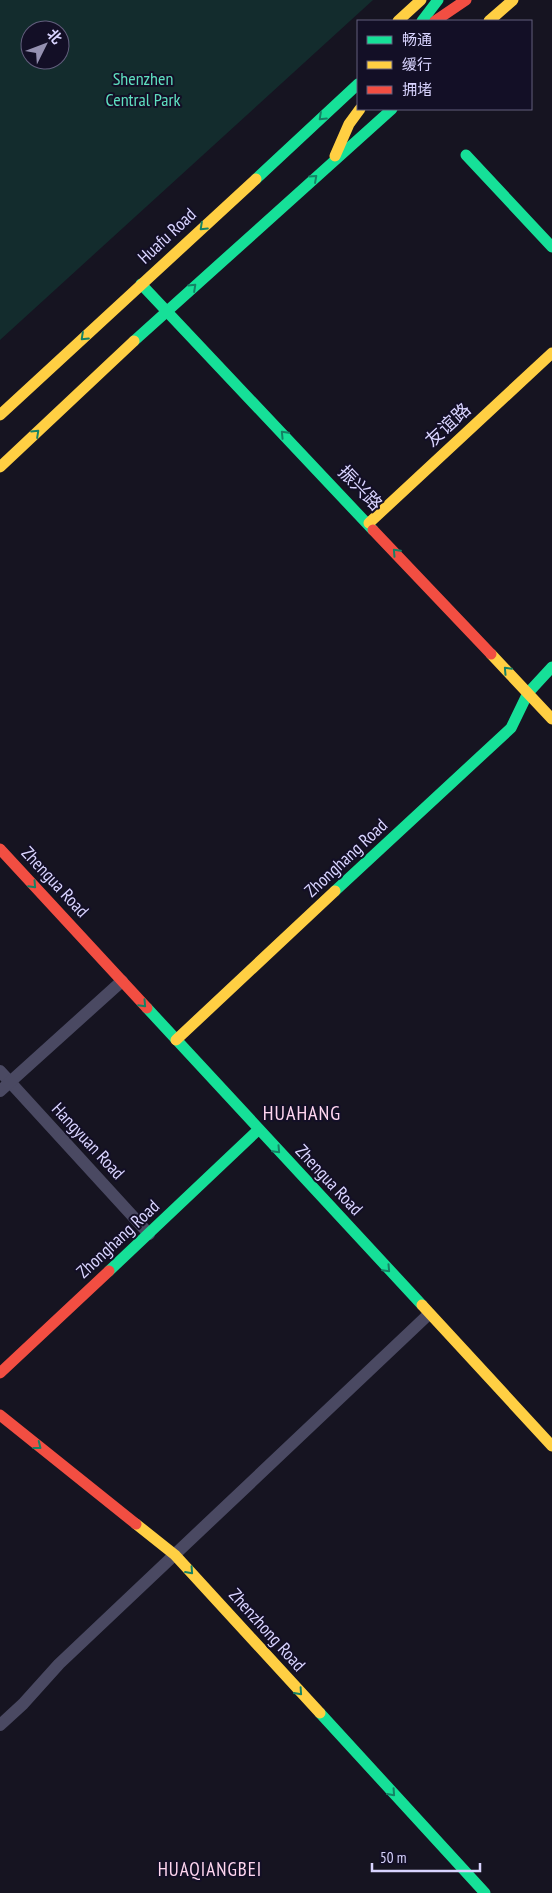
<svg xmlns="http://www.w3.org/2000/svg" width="552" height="1893" font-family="'PT Sans Narrow','Noto Sans SC',sans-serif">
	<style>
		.green { fill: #132c2d; fill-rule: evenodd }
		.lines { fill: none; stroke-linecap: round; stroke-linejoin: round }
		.street { stroke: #4a4962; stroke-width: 12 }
		.fast { stroke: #16e098; stroke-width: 11 }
		.slow { stroke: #ffcf43; stroke-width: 11 }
		.jam { stroke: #f24e42; stroke-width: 11 }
		.oneway { stroke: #158265 }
		.labels { text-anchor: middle; stroke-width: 4; stroke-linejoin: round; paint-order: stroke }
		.park-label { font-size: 18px; fill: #5fe0c0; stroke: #130f26 }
		.street-label { font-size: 18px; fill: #d9d4ff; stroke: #130f26 }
		.neighbourhood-label { font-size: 19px; letter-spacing: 1px; fill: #ffd6f0; stroke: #130f26 }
		.quarter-label { font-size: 20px; letter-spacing: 1px; fill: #ffd6f0; stroke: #130f26 }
	</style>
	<rect width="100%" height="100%" fill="#161421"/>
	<path class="green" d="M 0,0 L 373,0 L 0,340 ZM 30,30 L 60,30 L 60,60 L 30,60 Z"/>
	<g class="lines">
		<g class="street">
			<path d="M 0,1071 L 149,1234"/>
			<path d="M 0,1091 L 122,981"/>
			<path d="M 0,1725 L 23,1704 L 59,1664 L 429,1314"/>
		</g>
		<g class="fast">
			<path d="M 422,21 L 438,0"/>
			<path d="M 466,155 L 552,247"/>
			<path d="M 256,179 L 358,84"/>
			<path d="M 141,284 L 373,530"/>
			<path d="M 134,341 L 392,109"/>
			<path d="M 335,891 L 511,728 L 528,693 L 552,667"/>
			<path d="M 147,1008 L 422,1305"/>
			<path d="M 109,1271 L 258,1130"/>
			<path d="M 320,1713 L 485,1893"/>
		</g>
		<g class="slow">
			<path d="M 398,21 L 421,0"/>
			<path d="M 489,21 L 513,0"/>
			<path d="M 335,156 L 349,124 L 360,109"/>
			<path d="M 0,415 L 256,179"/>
			<path d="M 0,467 L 134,341"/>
			<path d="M 369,523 L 552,353"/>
			<path d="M 491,654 L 552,719"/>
			<path d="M 176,1040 L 335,891"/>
			<path d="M 422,1305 L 552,1446"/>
			<path d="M 136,1524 L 175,1555 L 320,1713"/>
		</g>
		<g class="jam">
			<path d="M 435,21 L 466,0"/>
			<path d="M 373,530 L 491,654"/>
			<path d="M 0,849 L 147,1008"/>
			<path d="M 0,1373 L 109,1271"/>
			<path d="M 0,1415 L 136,1524"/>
		</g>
	</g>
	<defs><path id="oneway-chevron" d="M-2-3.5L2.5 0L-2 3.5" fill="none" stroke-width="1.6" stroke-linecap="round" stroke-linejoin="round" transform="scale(1.25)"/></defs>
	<g class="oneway">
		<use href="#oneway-chevron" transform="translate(322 117) rotate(137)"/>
		<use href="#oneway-chevron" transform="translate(314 178) rotate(-42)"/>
		<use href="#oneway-chevron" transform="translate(203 227) rotate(137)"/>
		<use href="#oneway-chevron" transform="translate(193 287) rotate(-43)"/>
		<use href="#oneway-chevron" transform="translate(84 337) rotate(137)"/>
		<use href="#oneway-chevron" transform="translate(36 433) rotate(-43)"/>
		<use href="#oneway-chevron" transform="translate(284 434) rotate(-134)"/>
		<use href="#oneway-chevron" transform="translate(396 552) rotate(-133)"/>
		<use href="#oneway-chevron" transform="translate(507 670) rotate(-133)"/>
		<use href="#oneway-chevron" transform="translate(33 885) rotate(47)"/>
		<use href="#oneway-chevron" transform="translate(143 1004) rotate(47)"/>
		<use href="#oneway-chevron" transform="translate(277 1150) rotate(47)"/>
		<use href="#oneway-chevron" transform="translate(387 1269) rotate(47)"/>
		<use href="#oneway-chevron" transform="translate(38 1446) rotate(38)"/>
		<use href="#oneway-chevron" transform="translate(190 1571) rotate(48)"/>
		<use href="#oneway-chevron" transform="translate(299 1692) rotate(48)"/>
		<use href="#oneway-chevron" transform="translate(392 1793) rotate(48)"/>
	</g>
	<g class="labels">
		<g class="park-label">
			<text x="143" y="85">Shenzhen<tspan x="143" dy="21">Central Park</tspan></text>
		</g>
		<g class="street-label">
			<text transform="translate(167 236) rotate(-43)" y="6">Huafu Road</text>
			<text transform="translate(448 425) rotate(-43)" y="6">友谊路</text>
			<text transform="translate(360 488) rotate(46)" y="6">振兴路</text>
			<text transform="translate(346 858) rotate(-43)" y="6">Zhonghang Road</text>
			<text transform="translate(55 882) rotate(47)" y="6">Zhengua Road</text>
			<text transform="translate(88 1141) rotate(47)" y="6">Hangyuan Road</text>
			<text transform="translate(329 1180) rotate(47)" y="6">Zhengua Road</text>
			<text transform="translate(118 1239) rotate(-43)" y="6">Zhonghang Road</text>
			<text transform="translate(267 1630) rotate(48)" y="6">Zhenzhong Road</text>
		</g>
		<g class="neighbourhood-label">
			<text x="210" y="1876">HUAQIANGBEI</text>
		</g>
		<g class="quarter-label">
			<text x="302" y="1120">HUAHANG</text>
		</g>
	</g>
	<rect x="357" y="20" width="175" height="90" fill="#130f26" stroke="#625e7d"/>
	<rect x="367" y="36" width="25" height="8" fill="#16e098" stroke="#625e7d"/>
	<text x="402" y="45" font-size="15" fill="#d9d4ff">畅通</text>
	<rect x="367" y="61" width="25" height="8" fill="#ffcf43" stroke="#625e7d"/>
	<text x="402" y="70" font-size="15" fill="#d9d4ff">缓行</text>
	<rect x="367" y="86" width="25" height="8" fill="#f24e42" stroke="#625e7d"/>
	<text x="402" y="95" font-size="15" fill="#d9d4ff">拥堵</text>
	<g transform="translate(45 45) rotate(48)"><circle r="24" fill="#130f26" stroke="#625e7d"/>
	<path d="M0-4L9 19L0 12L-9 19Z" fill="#9591b1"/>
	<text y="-8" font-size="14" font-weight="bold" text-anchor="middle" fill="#d9d4ff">北</text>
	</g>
	<path d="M372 1863v8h108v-8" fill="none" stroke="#d9d4ff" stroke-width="2.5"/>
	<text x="380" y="1863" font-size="15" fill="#d9d4ff" stroke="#130f26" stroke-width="4" paint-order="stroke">50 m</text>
</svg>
